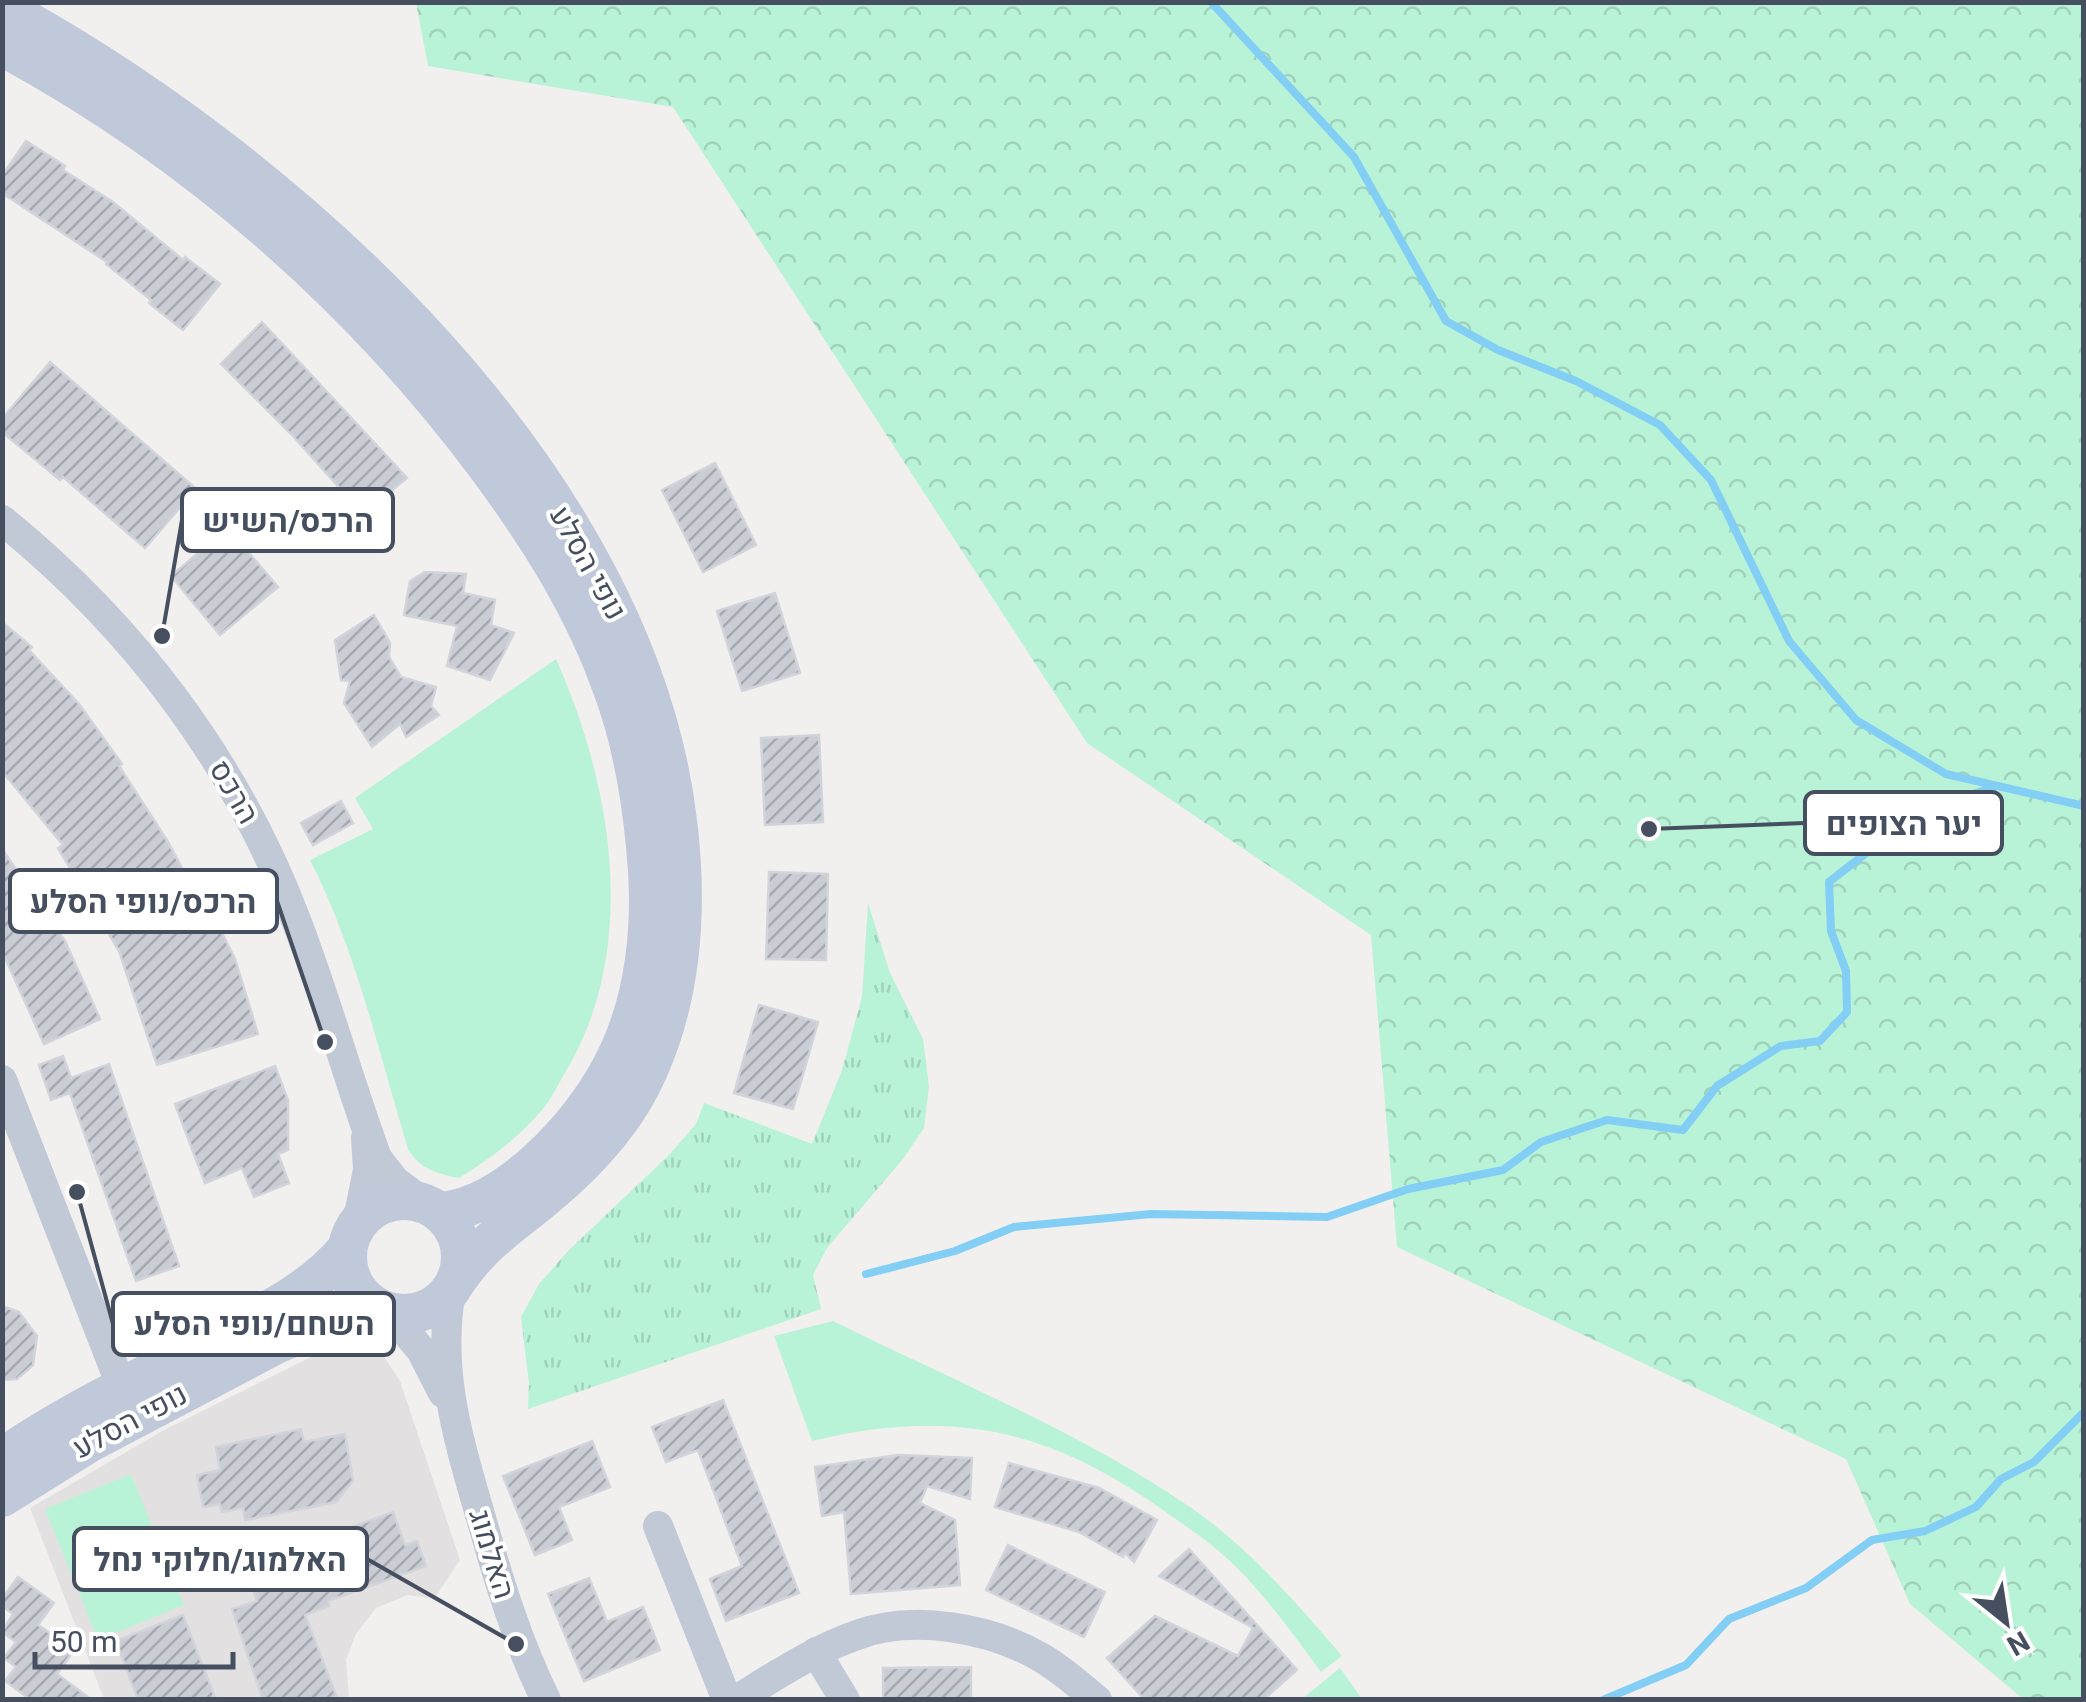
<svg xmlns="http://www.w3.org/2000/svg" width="2086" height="1702" font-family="Roboto,Heebo,sans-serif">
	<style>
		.education { fill: #e3e0e1 }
		.grass { fill: url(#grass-tufts) }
		.forest { fill: url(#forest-crowns) }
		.park { fill: #b9f3d7 }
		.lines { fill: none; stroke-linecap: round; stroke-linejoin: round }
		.stream { stroke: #82cef5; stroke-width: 8 }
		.building { fill: url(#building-hatch); stroke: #d2d4db; stroke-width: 2.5 }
		.street { stroke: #c1c9d6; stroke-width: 30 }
		.secondary { stroke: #c0c9da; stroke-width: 40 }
		.labels { text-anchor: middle; stroke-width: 8; stroke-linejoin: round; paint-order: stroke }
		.street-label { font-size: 30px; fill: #454f5f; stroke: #fff }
		.leader { fill: none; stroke: #454f5f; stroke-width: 4 }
		.callout-dot { fill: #454f5f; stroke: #fff; stroke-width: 4 }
		.callout { fill: #fff; stroke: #454f5f; stroke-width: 4 }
		.callout-label { font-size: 32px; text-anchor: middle; font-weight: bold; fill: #454f5f }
	</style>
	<defs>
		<pattern id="grass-tufts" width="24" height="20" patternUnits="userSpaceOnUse" patternTransform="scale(2.5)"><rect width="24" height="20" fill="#b9f3d7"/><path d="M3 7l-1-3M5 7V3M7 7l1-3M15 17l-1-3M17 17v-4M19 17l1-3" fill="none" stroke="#a0d2bb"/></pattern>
		<pattern id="forest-crowns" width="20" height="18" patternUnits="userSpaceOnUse" patternTransform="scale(2.5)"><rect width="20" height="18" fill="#b9f3d7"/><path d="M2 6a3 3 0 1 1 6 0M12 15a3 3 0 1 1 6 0" fill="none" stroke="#a0d2bb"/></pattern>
		<pattern id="building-hatch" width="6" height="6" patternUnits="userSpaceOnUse" patternTransform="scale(2.5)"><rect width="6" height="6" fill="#cbcdd5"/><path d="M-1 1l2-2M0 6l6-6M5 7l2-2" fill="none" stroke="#a7a9b0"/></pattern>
	</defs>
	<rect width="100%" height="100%" fill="#f2efef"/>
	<path class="education" d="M 343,1341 L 362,1342 L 385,1358 L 400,1381 L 460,1560 L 434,1599 L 408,1595 L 376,1608 L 356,1634 L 346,1660 L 349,1699 L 104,1699 L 30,1508 L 164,1430 Z"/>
	<path class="grass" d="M 868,903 L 890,973 L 923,1039 L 929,1086 L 924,1128 L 903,1159 L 827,1248 L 813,1275 L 821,1309 L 528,1409 L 529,1383 L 521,1317 L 539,1284 L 568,1251 L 668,1156 L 696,1124 L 704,1103 L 812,1144 L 842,1070 L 862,997 Z"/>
	<path class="forest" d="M 416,3 L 2083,3 L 2083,1699 L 2023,1699 L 1910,1604 L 1846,1459 L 1397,1247 L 1371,935 L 1087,743 L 673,107 L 428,66 Z"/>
	<g class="park">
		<path d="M 556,659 C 612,784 640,947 566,1071 C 558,1084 552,1099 542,1110 C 518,1138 490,1159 459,1178 C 437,1174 420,1169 408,1149 C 379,1053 356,950 310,860 L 373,829 L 355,798 Z"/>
		<path d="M 833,1321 C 950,1379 1082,1433 1190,1507 C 1248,1547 1297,1603 1342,1656 L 1321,1672 C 1294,1636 1268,1598 1235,1566 C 1214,1545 1187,1527 1163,1510 C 1047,1428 950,1408 812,1441 L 774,1336 Z"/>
		<path d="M 131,1474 L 184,1605 L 98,1640 L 45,1509 Z"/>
		<path d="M 1340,1668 L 1362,1699 L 1302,1699 Z"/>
	</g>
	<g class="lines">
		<g class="stream">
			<path d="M 1211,2 L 1354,157 L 1446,321 L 1498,350 L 1576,381 L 1660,425 L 1711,480 L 1789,641 L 1856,720 L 1946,774 L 2084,806"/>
			<path d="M 866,1274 L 955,1251 L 1014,1227 L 1151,1214 L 1327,1217 L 1408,1189 L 1503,1170 L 1541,1142 L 1607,1120 L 1683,1130 L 1717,1086 L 1781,1046 L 1820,1041 L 1847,1012 L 1846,971 L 1831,931 L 1829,882 L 1920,811 L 1998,786"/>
			<path d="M 1603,1700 L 1686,1665 L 1729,1619 L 1806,1588 L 1872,1540 L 1925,1531 L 1976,1507 L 2001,1479 L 2034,1462 L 2084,1412"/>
		</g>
	</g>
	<g class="building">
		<path d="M 26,141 L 65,166 L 63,170 L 113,202 L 183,260 L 185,257 L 220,284 L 183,330 L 149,303 L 151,300 L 106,264 L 107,262 L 2,193 L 2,176 Z"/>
		<path d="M 262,322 L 407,478 L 363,514 L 291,434 L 221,364 Z"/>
		<path d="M 50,362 L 196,489 L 145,548 L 63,477 L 60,480 L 2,432 L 2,419 Z"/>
		<path d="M 715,463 L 756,545 L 703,572 L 662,490 Z"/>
		<path d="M 228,528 L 278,587 L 220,635 L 171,576 Z"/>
		<path d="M 425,572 L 466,574 L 463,593 L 495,600 L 491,625 L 514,633 L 490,680 L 447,666 L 457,626 L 404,615 L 410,581 Z"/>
		<path d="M 775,593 L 800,673 L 742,691 L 717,611 Z"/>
		<path d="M 374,615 L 390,643 L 389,657 L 401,677 L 436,687 L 431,706 L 439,715 L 406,737 L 400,724 L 372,747 L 344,703 L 350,681 L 341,680 L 335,640 Z"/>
		<path d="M 2,622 L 32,647 L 29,650 L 79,704 L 122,764 L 119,766 L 168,842 L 210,921 L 215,919 L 235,959 L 258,1034 L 157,1065 L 119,951 L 58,848 L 63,845 L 2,771 Z"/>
		<path d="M 819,735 L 823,822 L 765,825 L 761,738 Z"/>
		<path d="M 341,801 L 353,823 L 313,845 L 301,823 Z"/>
		<path d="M 2,849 L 65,941 L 100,1019 L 44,1044 L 2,951 Z"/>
		<path d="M 769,872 L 828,874 L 826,960 L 766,959 Z"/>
		<path d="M 759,1005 L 818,1022 L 793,1109 L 734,1093 Z"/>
		<path d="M 63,1056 L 71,1078 L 109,1064 L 179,1266 L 136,1281 L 70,1093 L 51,1100 L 39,1065 Z"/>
		<path d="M 275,1066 L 288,1100 L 288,1150 L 278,1154 L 289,1183 L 254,1197 L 242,1168 L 205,1183 L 175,1104 Z"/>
		<path d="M 2,1306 L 19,1312 L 37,1336 L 33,1365 L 17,1379 L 2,1380 Z"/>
		<path d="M 723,1400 L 799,1593 L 726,1621 L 710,1579 L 742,1566 L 698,1450 L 666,1462 L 652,1427 Z"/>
		<path d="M 301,1429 L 304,1442 L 345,1434 L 353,1481 L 336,1502 L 245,1520 L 243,1508 L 222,1512 L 220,1504 L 203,1507 L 197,1475 L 220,1470 L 216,1447 Z"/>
		<path d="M 592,1441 L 610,1487 L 559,1507 L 572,1540 L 535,1555 L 503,1476 Z"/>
		<path d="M 898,1455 L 972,1458 L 970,1499 L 927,1486 L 920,1503 L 955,1520 L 960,1585 L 851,1594 L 844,1512 L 822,1516 L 815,1467 Z"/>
		<path d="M 1009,1463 L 1099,1488 L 1157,1520 L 1134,1562 L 1125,1553 L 1123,1557 L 1079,1532 L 995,1507 Z"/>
		<path d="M 393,1512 L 405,1545 L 417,1541 L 426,1566 L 328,1601 L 329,1606 L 305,1615 L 338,1700 L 263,1700 L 232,1609 L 257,1601 L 244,1566 Z"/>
		<path d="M 1008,1545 L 1105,1592 L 1084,1637 L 986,1590 Z"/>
		<path d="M 1189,1549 L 1297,1670 L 1263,1700 L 1145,1700 L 1107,1658 L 1155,1616 L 1238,1656 L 1253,1628 L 1159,1576 Z"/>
		<path d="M 18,1577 L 54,1603 L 38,1625 L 74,1650 L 57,1674 L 92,1700 L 31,1700 L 5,1681 L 16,1667 L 4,1658 L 16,1642 L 2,1632 L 13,1614 L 2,1606 L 2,1599 Z"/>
		<path d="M 589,1578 L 607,1622 L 643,1607 L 660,1650 L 584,1681 L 548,1594 Z"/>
		<path d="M 183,1615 L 216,1700 L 138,1700 L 116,1641 Z"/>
		<path d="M 971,1667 L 971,1700 L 883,1700 L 883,1668 Z"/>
	</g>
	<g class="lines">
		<g class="street">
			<path d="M 2,520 C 133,626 236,762 296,920 C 326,998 348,1079 377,1158 L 395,1181 L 427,1205"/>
			<path d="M 2,1080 L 129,1406"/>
			<path d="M 357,1225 L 368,1170 L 366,1138"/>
			<path d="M 451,1290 C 436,1374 460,1444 483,1525 C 500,1585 518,1643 546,1700"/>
			<path d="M 390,1313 L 421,1350 L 443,1393"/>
			<path d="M 658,1526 L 727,1700"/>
			<path d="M 816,1652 L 845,1700"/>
			<path d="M 736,1700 C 775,1676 814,1650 857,1635 C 914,1614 991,1628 1042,1658 C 1062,1670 1079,1685 1097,1700"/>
		</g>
		<g class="secondary">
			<path d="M 2,7 C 294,166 641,481 678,829 C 687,911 682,994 648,1070 C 627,1119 586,1163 545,1197 C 509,1227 484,1241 456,1281"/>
			<path d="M 2,46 C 193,149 361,296 490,470 C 540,538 585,609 613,689 C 632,740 641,793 646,846 C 654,921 647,1003 610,1070 C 581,1125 505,1209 439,1212"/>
			<circle cx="404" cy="1257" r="57"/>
			<path d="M 2,1458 C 69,1412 142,1378 213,1340 C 262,1314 311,1292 347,1249"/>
			<path d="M 2,1497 L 90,1442 L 276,1344 L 372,1305"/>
		</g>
	</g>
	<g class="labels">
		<g class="street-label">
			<text transform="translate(588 563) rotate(61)" y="10">נופי הסלע</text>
			<text transform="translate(234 792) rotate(60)" y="10">הרכס</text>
			<text transform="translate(130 1421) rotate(-28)" y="10">נופי הסלע</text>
			<text transform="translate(492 1554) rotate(73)" y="10">האלמוג</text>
		</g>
	</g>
	<path class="leader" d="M162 636L182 520M1649 829L1805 823M325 1042L277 901M77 1192L113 1324M516 1644L367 1559"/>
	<g class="callout-dot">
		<circle cx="162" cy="636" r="10"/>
		<circle cx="1649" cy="829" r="10"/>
		<circle cx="325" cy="1042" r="10"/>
		<circle cx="77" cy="1192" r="10"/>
		<circle cx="516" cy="1644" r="10"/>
	</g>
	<g class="callout">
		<rect x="182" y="489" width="211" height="62" rx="10"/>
		<rect x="1805" y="792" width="197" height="62" rx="10"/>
		<rect x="10" y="870" width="267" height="62" rx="10"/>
		<rect x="113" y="1293" width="281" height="62" rx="10"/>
		<rect x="74" y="1528" width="293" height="62" rx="10"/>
	</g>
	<g class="callout-label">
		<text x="288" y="532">הרכס/השיש</text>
		<text x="1904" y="835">יער הצופים</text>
		<text x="143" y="913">הרכס/נופי הסלע</text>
		<text x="254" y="1335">השחם/נופי הסלע</text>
		<text x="220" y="1571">האלמוג/חלוקי נחל</text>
	</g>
	<rect width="2086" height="1702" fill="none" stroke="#454f5f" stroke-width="10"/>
	<g transform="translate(2006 1622) rotate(150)" stroke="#ffffff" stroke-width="8" paint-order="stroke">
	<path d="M0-8L18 38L0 25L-18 38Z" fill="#454f5f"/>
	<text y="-15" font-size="28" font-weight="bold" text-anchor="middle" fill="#454f5f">N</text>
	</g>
	<path d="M35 1652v15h198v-15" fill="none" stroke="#454f5f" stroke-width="5"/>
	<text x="50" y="1652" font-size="30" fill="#454f5f" stroke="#ffffff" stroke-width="8" paint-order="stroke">50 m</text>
</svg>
